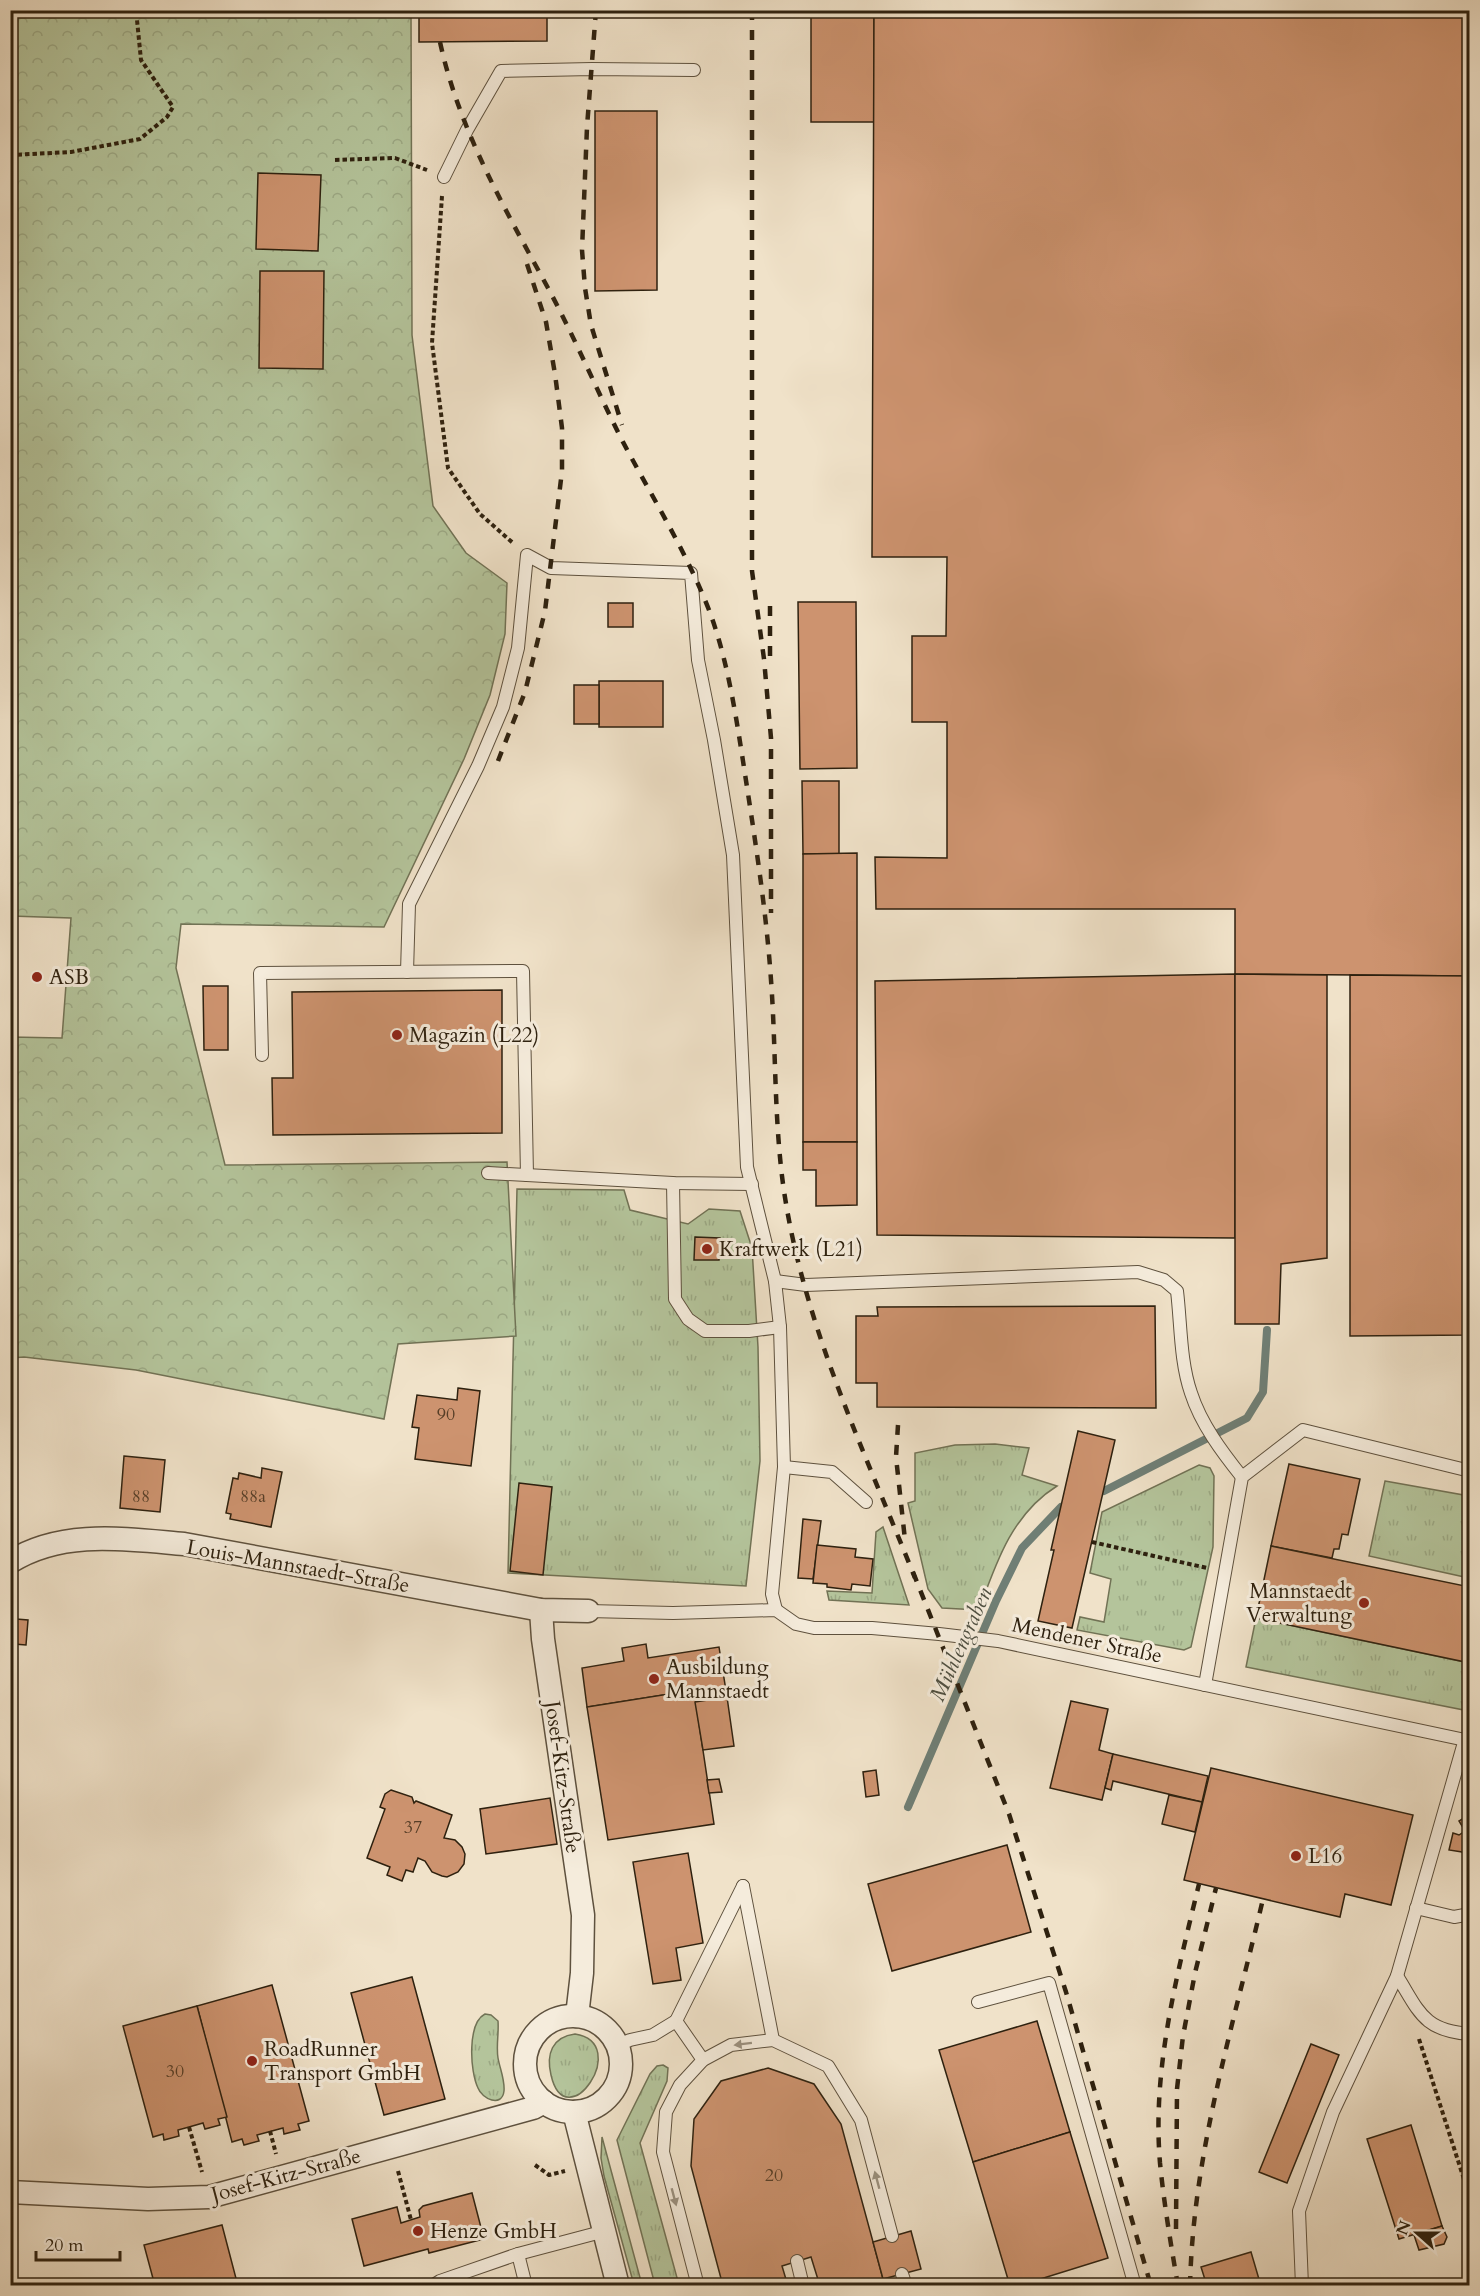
<svg xmlns="http://www.w3.org/2000/svg" width="1480" height="2296" font-family="Cardo,serif">
	<style>
		.grass { fill: url(#grass-tufts); stroke: #717255; stroke-width: 1.5 }
		.forest { fill: url(#forest-crowns); stroke: #717255; stroke-width: 1.5 }
		.lines { fill: none; stroke-linecap: round; stroke-linejoin: round }
		.stream { stroke: #6f7f76; stroke-width: 8 }
		.building { fill: #cd936f; stroke: #2e210f; stroke-width: 1.5 }
		.lane-casing { stroke: #5e513e; stroke-width: 14 }
		.street-casing { stroke: #5e513e; stroke-width: 25 }
		.path { stroke: #2e210f; stroke-width: 4; stroke-dasharray: 4.5 3; stroke-linecap: butt }
		.lane { stroke: #f5ecdc; stroke-width: 12 }
		.street { stroke: #f5ecdc; stroke-width: 22 }
		.rail { stroke: #2e210f; stroke-width: 4.5; stroke-dasharray: 10 10; stroke-linecap: butt }
		.oneway { fill: #9b9180 }
		.poi-dot { fill: #8f2418; stroke: #f5ecdc; stroke-width: 2 }
		.labels { text-anchor: middle; stroke-width: 6; stroke-linejoin: round; paint-order: stroke }
		.number-label { font-size: 18px; fill: #563e27 }
		.poi-label { font-size: 21px; fill: #2e210f; stroke: #f5ecdc; text-anchor: start }
		.street-label { font-size: 21px; fill: #2e210f; stroke: #f5ecdc }
		.water-label { font-size: 22px; font-style: italic; fill: #4f5042; stroke: #f5ecdc }
	</style>
	<defs>
		<pattern id="grass-tufts" width="24" height="20" patternUnits="userSpaceOnUse" patternTransform="scale(1.5)"><rect width="24" height="20" fill="#b4c49b"/><path d="M3 7l-1-3M5 7V3M7 7l1-3M15 17l-1-3M17 17v-4M19 17l1-3" fill="none" stroke="#9ba884"/></pattern>
		<pattern id="forest-crowns" width="20" height="18" patternUnits="userSpaceOnUse" patternTransform="scale(1.5)"><rect width="20" height="18" fill="#b4c49b"/><path d="M2 6a3 3 0 1 1 6 0M12 15a3 3 0 1 1 6 0" fill="none" stroke="#9ba884"/></pattern>
	</defs>
	<rect width="100%" height="100%" fill="#f0e2c9"/>
	<filter id="stains"><feTurbulence type="fractalNoise" baseFrequency=".00333" numOctaves="4"/><feColorMatrix values="0 0 0 0 .2 0 0 0 0 .09 0 0 0 0 .02 0 0 0 .5 -.17"/></filter>
	<radialGradient id="worn" r=".72"><stop offset=".6" stop-color="#630" stop-opacity="0"/><stop offset="1" stop-color="#630" stop-opacity=".3"/></radialGradient>
	<g class="grass">
		<path d="M 517,1189 L 624,1190 L 630,1210 L 688,1224 L 709,1209 L 740,1211 L 752,1248 L 758,1347 L 760,1461 L 746,1586 L 508,1573 Z"/>
		<path d="M 995,1444 L 1029,1448 L 1022,1475 L 1057,1486 C 1012,1514 996,1563 979,1610 L 942,1608 L 928,1589 L 908,1503 L 915,1501 L 915,1453 L 955,1445 Z"/>
		<path d="M 1199,1465 L 1210,1468 L 1214,1476 L 1213,1547 L 1191,1647 L 1184,1650 L 1077,1630 L 1080,1617 L 1104,1622 L 1111,1579 L 1090,1573 L 1102,1512 Z"/>
		<path d="M 1385,1481 L 1469,1496 L 1469,1530 L 1465,1553 L 1469,1561 L 1469,1578 L 1369,1556 Z"/>
		<path d="M 883,1527 L 909,1605 L 829,1600 L 827,1591 L 872,1593 L 876,1532 Z"/>
		<path d="M 1256,1618 L 1469,1663 L 1469,1711 L 1246,1667 Z"/>
		<path d="M 485,2014 L 491,2015 L 498,2021 C 499,2033 496,2046 498,2058 C 500,2069 505,2080 504,2091 C 502,2108 482,2099 478,2088 C 470,2072 467,2023 485,2014 Z"/>
		<path d="M 575,2034 C 633,2043 566,2140 551,2075 C 546,2054 552,2037 575,2034 Z"/>
		<path d="M 663,2065 L 668,2068 L 667,2081 L 640,2143 L 679,2285 L 655,2285 L 617,2140 L 650,2074 L 657,2066 Z"/>
		<path d="M 602,2137 L 642,2285 L 634,2285 L 604,2176 L 601,2158 Z"/>
	</g>
	<path class="forest" d="M 11,11 L 411,11 L 412,335 L 433,506 L 466,553 L 507,583 L 505,634 L 490,695 L 464,759 L 384,927 L 181,924 L 176,968 L 225,1165 L 507,1162 L 516,1336 L 398,1344 L 384,1419 L 136,1370 L 24,1357 L 11,1358 L 11,1037 L 62,1038 L 71,918 L 11,916 Z"/>
	<g class="lines">
		<g class="stream">
			<path d="M 1104,1491 L 1247,1418 L 1263,1392 L 1267,1330"/>
			<path d="M 908,1807 L 996,1601 L 1022,1548 L 1061,1507"/>
		</g>
	</g>
	<g class="building">
		<path d="M 419,10 L 547,10 L 547,41 L 419,42 Z"/>
		<rect x="811" y="10" width="63" height="112"/>
		<path d="M 874,10 L 1470,10 L 1470,976 L 1235,974 L 1235,909 L 876,909 L 875,857 L 947,858 L 947,722 L 912,722 L 912,636 L 946,636 L 947,557 L 872,557 Z"/>
		<path d="M 595,111 L 657,111 L 657,290 L 595,291 Z"/>
		<path d="M 258,173 L 321,175 L 318,251 L 256,249 Z"/>
		<path d="M 260,271 L 324,271 L 323,369 L 259,368 Z"/>
		<path d="M 798,602 L 856,602 L 857,768 L 800,769 Z"/>
		<rect x="608" y="603" width="25" height="24"/>
		<rect x="599" y="681" width="64" height="46"/>
		<rect x="574" y="685" width="25" height="39"/>
		<path d="M 802,781 L 839,781 L 839,854 L 803,854 Z"/>
		<path d="M 857,853 L 857,1142 L 803,1142 L 803,854 Z"/>
		<path d="M 1235,974 L 1235,1238 L 877,1235 L 875,981 Z"/>
		<path d="M 1235,974 L 1327,975 L 1327,1258 L 1281,1264 L 1279,1324 L 1235,1324 Z"/>
		<path d="M 1350,975 L 1470,976 L 1470,1335 L 1350,1336 Z"/>
		<path d="M 203,986 L 228,986 L 228,1050 L 204,1050 Z"/>
		<path d="M 502,990 L 502,1133 L 273,1135 L 272,1078 L 293,1078 L 292,992 Z"/>
		<path d="M 803,1142 L 857,1142 L 857,1205 L 816,1206 L 816,1170 L 803,1170 Z"/>
		<path d="M 695,1237 L 720,1238 L 719,1260 L 694,1260 Z"/>
		<path d="M 1155,1306 L 1156,1408 L 877,1407 L 877,1383 L 856,1383 L 856,1316 L 878,1316 L 877,1307 Z"/>
		<path d="M 458,1388 L 480,1391 L 471,1466 L 415,1459 L 419,1428 L 412,1427 L 417,1395 L 457,1400 Z"/>
		<path d="M 1078,1431 L 1115,1440 L 1072,1628 L 1038,1621 L 1054,1550 L 1051,1550 Z"/>
		<path d="M 124,1456 L 165,1460 L 160,1512 L 120,1508 Z"/>
		<path d="M 1289,1464 L 1360,1479 L 1348,1535 L 1342,1534 L 1339,1549 L 1334,1549 L 1332,1558 L 1271,1546 Z"/>
		<path d="M 262,1468 L 282,1472 L 271,1527 L 230,1519 L 231,1514 L 226,1513 L 233,1478 L 238,1479 L 239,1473 L 261,1478 Z"/>
		<path d="M 519,1483 L 552,1487 L 543,1575 L 510,1571 Z"/>
		<path d="M 803,1519 L 821,1521 L 813,1579 L 798,1578 Z"/>
		<path d="M 817,1545 L 856,1549 L 855,1557 L 873,1559 L 870,1586 L 852,1584 L 851,1590 L 827,1587 L 827,1584 L 813,1583 Z"/>
		<path d="M 1271,1546 L 1470,1587 L 1470,1663 L 1256,1618 Z"/>
		<path d="M 10,1619 L 16,1619 L 14,1644 L 10,1644 Z"/>
		<path d="M 16,1619 L 28,1620 L 26,1645 L 14,1644 Z"/>
		<path d="M 646,1644 L 648,1658 L 719,1647 L 727,1697 L 695,1702 L 694,1690 L 587,1707 L 582,1668 L 624,1661 L 622,1648 Z"/>
		<path d="M 694,1690 L 714,1824 L 608,1840 L 587,1707 Z"/>
		<path d="M 727,1697 L 734,1746 L 703,1750 L 695,1702 Z"/>
		<path d="M 1071,1701 L 1108,1709 L 1099,1750 L 1113,1754 L 1102,1800 L 1050,1788 Z"/>
		<path d="M 1113,1754 L 1208,1776 L 1202,1802 L 1113,1781 L 1111,1790 L 1105,1788 Z"/>
		<path d="M 1211,1768 L 1413,1815 L 1391,1905 L 1345,1894 L 1340,1917 L 1184,1880 Z"/>
		<path d="M 876,1770 L 879,1795 L 866,1797 L 863,1772 Z"/>
		<path d="M 719,1779 L 722,1792 L 709,1793 L 707,1780 Z"/>
		<path d="M 391,1790 L 412,1797 L 414,1803 L 416,1801 L 452,1815 L 444,1838 L 455,1840 L 462,1847 L 465,1854 L 464,1864 L 458,1872 L 447,1877 L 442,1876 L 432,1872 L 425,1861 L 418,1858 L 413,1872 L 406,1870 L 402,1881 L 387,1875 L 390,1867 L 367,1858 L 385,1809 L 380,1807 L 385,1794 Z"/>
		<path d="M 1169,1795 L 1202,1802 L 1195,1832 L 1162,1824 Z"/>
		<path d="M 550,1798 L 557,1844 L 486,1854 L 480,1809 Z"/>
		<path d="M 1470,1814 L 1470,1863 L 1469,1863 L 1462,1852 L 1449,1850 L 1453,1833 L 1459,1835 L 1465,1831 L 1459,1821 Z"/>
		<path d="M 1007,1845 L 1031,1932 L 892,1971 L 868,1884 Z"/>
		<path d="M 688,1853 L 703,1943 L 676,1948 L 681,1980 L 653,1984 L 633,1862 Z"/>
		<path d="M 412,1977 L 445,2099 L 384,2115 L 351,1993 Z"/>
		<path d="M 272,1985 L 309,2121 L 298,2124 L 300,2130 L 284,2134 L 283,2128 L 257,2135 L 259,2141 L 244,2145 L 242,2139 L 232,2142 L 197,2006 Z"/>
		<path d="M 197,2006 L 227,2117 L 218,2119 L 220,2125 L 205,2129 L 203,2123 L 189,2127 L 178,2130 L 179,2136 L 164,2140 L 163,2134 L 153,2137 L 123,2026 Z"/>
		<path d="M 1037,2021 L 1070,2132 L 973,2162 L 939,2050 Z"/>
		<path d="M 1311,2044 L 1339,2055 L 1287,2183 L 1259,2172 Z"/>
		<path d="M 768,2068 L 814,2084 L 841,2124 L 885,2286 L 820,2286 L 811,2257 L 782,2266 L 788,2286 L 723,2286 L 691,2166 L 694,2119 L 721,2081 Z"/>
		<path d="M 1411,2125 L 1442,2226 L 1399,2239 L 1367,2139 Z"/>
		<path d="M 1070,2132 L 1108,2258 L 1018,2286 L 1010,2286 L 973,2162 Z"/>
		<path d="M 472,2193 L 484,2239 L 429,2253 L 428,2249 L 364,2266 L 352,2219 L 397,2207 L 401,2223 L 420,2217 L 419,2210 L 423,2206 Z"/>
		<path d="M 222,2225 L 238,2286 L 155,2286 L 144,2245 Z"/>
		<path d="M 1442,2226 L 1447,2237 L 1444,2244 L 1419,2250 L 1414,2235 Z"/>
		<path d="M 911,2231 L 921,2269 L 883,2279 L 873,2242 Z"/>
		<path d="M 1251,2252 L 1261,2286 L 1207,2286 L 1201,2267 Z"/>
	</g>
	<g class="lines">
		<g class="lane-casing">
			<g id="lane">
				<path d="M 444,177 L 467,130 L 501,71 L 592,69 L 694,70"/>
				<path d="M 407,972 L 409,904 L 478,766 L 503,707 L 518,648 L 527,555 L 551,568 L 691,573 L 698,660 L 714,740 L 733,855 L 747,1167 L 775,1281 L 780,1327 L 784,1467 L 772,1594 L 776,1610"/>
				<path d="M 262,1055 L 260,973 L 523,971 L 527,1175"/>
				<path d="M 488,1173 L 673,1183 L 752,1184"/>
				<path d="M 673,1183 L 675,1299 L 688,1319 L 705,1331 L 749,1331 L 780,1327"/>
				<path d="M 775,1281 L 806,1285 L 1138,1272 L 1164,1280 L 1177,1291 C 1181,1324 1180,1361 1191,1393 C 1201,1424 1222,1452 1242,1477"/>
				<path d="M 784,1467 L 832,1472 L 866,1502"/>
				<path d="M 588,1611 L 673,1613 L 776,1610 L 796,1624 L 814,1628 L 872,1628 L 939,1634 L 998,1641 L 1470,1741"/>
				<path d="M 1205,1685 L 1242,1477 L 1303,1430 L 1470,1471"/>
				<path d="M 743,1886 L 773,2040"/>
				<path d="M 1416,1908 L 1454,1917 L 1470,1914"/>
				<path d="M 1397,1976 C 1419,2011 1423,2031 1470,2034"/>
				<path d="M 978,2002 L 1049,1983 L 1135,2286"/>
				<path d="M 676,2021 L 743,1886"/>
				<path d="M 618,2045 L 630,2040 L 653,2035 L 676,2021 L 703,2060"/>
				<path d="M 518,2254 L 526,2286"/>
				<path d="M 797,2261 L 803,2286"/>
				<path d="M 902,2274 L 906,2286"/>
				<path d="M 432,2286 L 440,2281 L 518,2254 L 605,2231"/>
				<path d="M 698,2286 L 663,2152 L 666,2112 L 680,2085 L 703,2060 L 731,2045 L 773,2040 L 828,2066 L 861,2120 L 892,2236"/>
				<path d="M 1302,2286 L 1299,2211 L 1333,2112 L 1397,1976 L 1465,1739"/>
			</g>
		</g>
		<g class="street-casing">
			<g id="street">
				<path d="M 10,1562 C 62,1529 126,1539 184,1544 L 541,1610 L 588,1611"/>
				<path d="M 541,1610 L 543,1639 L 583,1915 L 582,1973 L 577,2016"/>
				<circle cx="573" cy="2064" r="48"/>
				<path d="M 574,2112 L 618,2286"/>
				<path d="M 10,2192 L 148,2199 L 209,2197 L 533,2108 L 544,2102"/>
			</g>
		</g>
		<g class="path">
			<path d="M 10,155 L 71,152 L 140,139 L 167,117 L 173,107 L 141,60 L 136,10"/>
			<path d="M 335,160 L 395,158 L 427,170"/>
			<path d="M 442,196 L 432,343 L 448,468 L 480,514 L 513,543"/>
			<path d="M 1092,1542 L 1207,1568"/>
			<path d="M 1419,2039 L 1470,2198"/>
			<path d="M 189,2127 L 202,2172"/>
			<path d="M 270,2131 L 276,2154"/>
			<path d="M 535,2165 L 549,2175 L 565,2171"/>
			<path d="M 398,2171 L 411,2220"/>
		</g>
		<use href="#lane" class="lane"/>
		<use href="#street" class="street"/>
		<g class="rail">
			<path d="M 596,10 L 587,127 L 582,250 L 585,288 L 591,325 L 622,425"/>
			<path d="M 752,10 L 752,571 L 764,659 L 771,738 L 771,913"/>
			<path d="M 440,42 C 459,130 505,209 548,288 C 575,338 597,391 623,442 C 652,497 686,551 709,610 C 727,658 735,710 743,761 C 754,833 766,907 771,980 C 776,1048 774,1116 783,1184 C 802,1322 864,1450 915,1578"/>
			<path d="M 770,606 L 770,657"/>
			<path d="M 498,761 L 525,692 L 545,611 L 562,471 L 562,428 L 555,374 L 546,322 L 527,264"/>
			<path d="M 898,1425 L 896,1457 L 905,1540"/>
			<path d="M 913,1572 L 1009,1814 L 1066,1992 L 1151,2286"/>
			<path d="M 1176,2229 L 1177,2089 L 1183,2036 L 1195,1973 L 1216,1888"/>
			<path d="M 1178,2286 C 1171,2245 1164,2204 1160,2163 C 1152,2068 1177,1975 1199,1884"/>
			<path d="M 1190,2286 C 1193,2153 1233,2027 1263,1899"/>
		</g>
	</g>
	<defs><path id="oneway-solid" d="M-6-.8H1V-3.2L6.5 0L1 3.2V.8H-6Z" transform="scale(1.5)"/></defs>
	<g class="oneway">
		<use href="#oneway-solid" transform="translate(743 2044) rotate(173)"/>
		<use href="#oneway-solid" transform="translate(877 2180) rotate(-105)"/>
		<use href="#oneway-solid" transform="translate(674 2197) rotate(75)"/>
	</g>
	<g class="poi-dot">
		<circle cx="37" cy="977" r="6"/>
		<circle cx="397" cy="1035" r="6"/>
		<circle cx="707" cy="1249" r="6"/>
		<circle cx="1364" cy="1603" r="6"/>
		<circle cx="654" cy="1679" r="6"/>
		<circle cx="1296" cy="1856" r="6"/>
		<circle cx="252" cy="2061" r="6"/>
		<circle cx="418" cy="2231" r="6"/>
	</g>
	<g class="labels">
		<g class="number-label">
			<text x="446" y="1420">90</text>
			<text x="141" y="1502">88</text>
			<text x="253" y="1502">88a</text>
			<text x="413" y="1833">37</text>
			<text x="175" y="2077">30</text>
			<text x="774" y="2181">20</text>
		</g>
		<g class="poi-label">
			<text x="49" y="984">ASB</text>
			<text x="409" y="1042">Magazin (L22)</text>
			<text x="719" y="1256">Kraftwerk (L21)</text>
			<text x="1352" y="1598" text-anchor="end">Mannstaedt<tspan x="1352" dy="24">Verwaltung</tspan></text>
			<text x="666" y="1674">Ausbildung<tspan x="666" dy="24">Mannstaedt</tspan></text>
			<text x="1308" y="1863">L16</text>
			<text x="264" y="2056">RoadRunner<tspan x="264" dy="24">Transport GmbH</tspan></text>
			<text x="430" y="2238">Henze GmbH</text>
		</g>
		<g class="street-label">
			<text transform="translate(298 1566) rotate(10)" y="7">Louis-Mannstaedt-Straße</text>
			<text transform="translate(1087 1640) rotate(12)" y="7">Mendener Straße</text>
			<text transform="translate(563 1777) rotate(82)" y="7">Josef-Kitz-Straße</text>
			<text transform="translate(286 2175) rotate(-15)" y="7">Josef-Kitz-Straße</text>
		</g>
		<g class="water-label">
			<text transform="translate(960 1644) rotate(-66)" y="8">Mühlengraben</text>
		</g>
	</g>
	<rect width="1480" height="2296" fill="none" stroke="#f0e2c9" stroke-width="36"/>
	<rect x="12" y="12" width="1456" height="2272" fill="none" stroke="#2e210f" stroke-width="3"/>
	<rect x="18" y="18" width="1444" height="2260" fill="none" stroke="#2e210f" stroke-width="1.5"/>
	<g transform="translate(1417 2233) rotate(291)" stroke="#f5ecdc" stroke-width="4.5" paint-order="stroke">
	<path d="M0-4.5L10 22L0 15L-10 22Z" fill="#2e210f"/>
	<text y="-9" font-size="16" font-weight="bold" text-anchor="middle" fill="#2e210f">N</text>
	</g>
	<path d="M36 2251v9h84v-9" fill="none" stroke="#2e210f" stroke-width="3"/>
	<text x="45" y="2251" font-size="18" fill="#2e210f" stroke="#f5ecdc" stroke-width="4.5" paint-order="stroke">20 m</text>
	<rect width="100%" height="100%" filter="url(#stains)"/>
	<rect width="100%" height="100%" fill="url(#worn)"/>
</svg>
